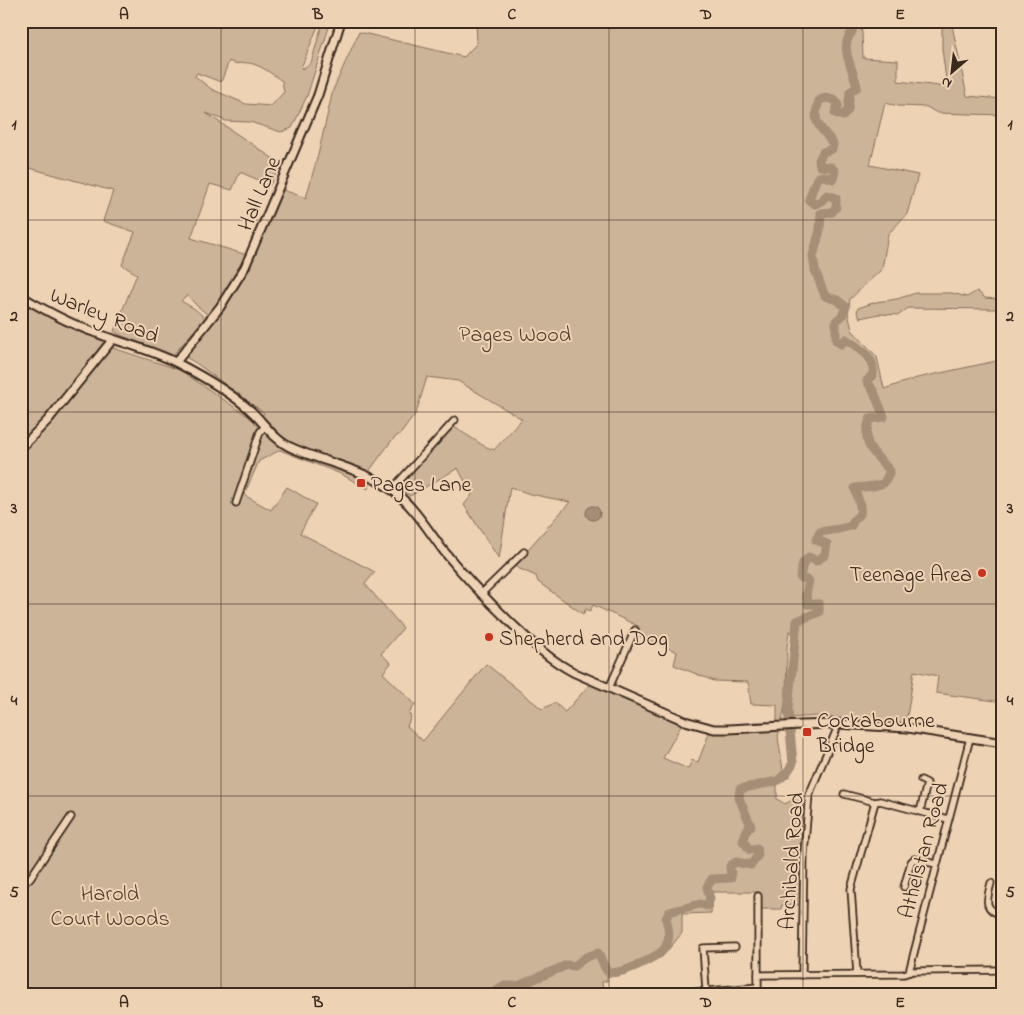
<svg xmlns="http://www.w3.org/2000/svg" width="1024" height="1015" font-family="'Indie Flower',sans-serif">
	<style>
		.green { fill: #ccb499; stroke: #846f5c; fill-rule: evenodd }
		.water { fill: #a58e76; stroke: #7b6653 }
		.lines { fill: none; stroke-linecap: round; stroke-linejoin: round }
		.river { stroke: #a58e76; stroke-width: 9 }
		.minor-casing { stroke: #3b2a1e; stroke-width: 9 }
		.tertiary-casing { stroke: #3b2a1e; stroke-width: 11 }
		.minor { stroke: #edd2b4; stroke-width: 5.5 }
		.tertiary { stroke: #edd2b4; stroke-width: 7 }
		.grid { fill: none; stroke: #3b2a1e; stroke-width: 1; stroke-opacity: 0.55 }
		.poi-dot { fill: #c8321e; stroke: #edd2b4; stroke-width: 2 }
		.labels { text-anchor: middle; stroke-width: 4; stroke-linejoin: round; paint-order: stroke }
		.street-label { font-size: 22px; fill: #3b2a1e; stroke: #edd2b4 }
		.park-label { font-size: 22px; fill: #513f30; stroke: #edd2b4 }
		.poi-label { font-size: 22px; fill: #3b2a1e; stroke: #edd2b4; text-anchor: start }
		.neatline { fill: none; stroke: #3b2a1e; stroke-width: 2 }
		.grid-label { font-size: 16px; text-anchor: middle; font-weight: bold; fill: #3b2a1e }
	</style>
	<rect width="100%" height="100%" fill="#edd2b4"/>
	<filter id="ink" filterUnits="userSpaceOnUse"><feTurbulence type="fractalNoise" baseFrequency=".02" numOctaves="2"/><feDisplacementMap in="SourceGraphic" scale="10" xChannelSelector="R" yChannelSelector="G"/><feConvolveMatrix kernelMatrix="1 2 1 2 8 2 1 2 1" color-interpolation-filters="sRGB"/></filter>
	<g filter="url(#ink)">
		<g class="green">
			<path d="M 21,21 L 320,21 L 301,68 L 302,69 L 311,63 L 323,21 L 331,21 L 307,96 L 292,128 L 281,132 L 250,122 L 226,121 L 206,113 L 281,164 L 270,185 L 240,172 L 232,190 L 210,184 L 191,238 L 247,255 L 225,293 L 208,315 L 196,305 L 187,295 L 181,301 L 195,309 L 205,318 L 173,355 L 122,336 L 114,331 L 137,274 L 122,265 L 135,232 L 103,221 L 113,191 L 26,167 L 21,170 ZM 229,61 C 238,66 240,62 249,63 C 261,65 272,74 282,81 L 284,92 L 271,106 L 246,104 L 211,89 L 195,76 L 197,73 L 221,82 Z"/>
			<path d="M 476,21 L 858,21 L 862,32 L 863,58 L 898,60 L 898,81 L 947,87 L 942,49 L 942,21 L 951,21 L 967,96 L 1003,99 L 1003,115 L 937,113 L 927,107 L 898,106 L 885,103 L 870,165 L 918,175 L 907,214 L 888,234 L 882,269 L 850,299 L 848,313 L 852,330 L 877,357 L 884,389 L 917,378 L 1001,360 L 1003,379 L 1003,702 L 936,693 L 938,676 L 914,671 L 907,717 L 903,717 L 902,724 L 817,716 L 789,718 L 788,709 L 796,634 L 789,631 L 787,648 L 786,701 L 778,737 L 783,770 L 777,778 L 777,799 L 785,804 L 794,799 L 808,806 L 806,818 L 801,835 L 800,905 L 782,905 L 781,909 L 760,909 L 759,892 L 712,892 L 711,913 L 682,914 L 682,933 L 662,957 L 621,974 L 607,975 L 607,981 L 602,982 L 603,994 L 21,994 L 21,296 L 113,339 L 107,346 L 180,370 L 255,421 L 264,413 L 196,363 L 187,358 L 187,353 L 238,285 L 253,260 L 283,190 L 306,198 L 319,151 L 333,90 L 359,32 L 464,57 L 477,43 ZM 427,377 L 458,381 L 522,419 L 494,450 L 484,446 L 451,425 L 395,485 L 410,496 L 458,468 L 472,495 L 464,505 L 499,559 L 510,487 L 530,494 L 570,502 L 513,566 L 536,576 L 538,582 L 583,614 L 586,609 L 590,611 L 593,605 L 638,626 L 640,629 L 637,635 L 677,652 L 674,665 L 714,681 L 748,682 L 751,704 L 777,705 L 777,722 L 753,722 L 751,733 L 726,733 L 710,731 L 698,762 L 692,760 L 688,769 L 663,758 L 682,724 L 625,698 L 593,681 L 565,712 L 555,703 L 542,709 L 486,664 L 423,741 L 407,726 L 411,717 L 409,714 L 415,704 L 383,673 L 391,663 L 381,654 L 403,628 L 365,584 L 375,572 L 300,533 L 316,504 L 287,487 L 271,510 L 244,495 L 259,461 L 280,450 L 341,474 L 368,489 L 370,470 L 392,440 L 402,432 L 416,413 Z"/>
			<path d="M 1003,202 L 1003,276 L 1002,276 L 996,274 L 1000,253 L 1000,213 Z"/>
			<path d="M 977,291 L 985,298 L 997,299 L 999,304 L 996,309 L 908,308 L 899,315 L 879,314 L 860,318 L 857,312 L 858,308 L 876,302 L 897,299 L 916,293 L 952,293 L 967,297 Z"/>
		</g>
		<circle class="water" cx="593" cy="513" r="7"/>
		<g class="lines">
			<path class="river" d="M 490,994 L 503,986 L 518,986 L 567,965 L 574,966 L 586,957 L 598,953 C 601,958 604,967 607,971 C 615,979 659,956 664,949 C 671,939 669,929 666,919 L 669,912 L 700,904 L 707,906 L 710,899 L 707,887 L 712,879 L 731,878 L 730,866 L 736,862 L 751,865 L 758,855 L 757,848 L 750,850 L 743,841 L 745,832 L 751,826 L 739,798 L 740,789 L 777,781 L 786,774 L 793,763 L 788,709 L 797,621 L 819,612 L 819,604 L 808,604 L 806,594 L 809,581 L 800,577 L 803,563 L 809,557 L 816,561 L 825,555 L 827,544 L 816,540 L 820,532 L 839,529 L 851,526 L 854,520 L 860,514 C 862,504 857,498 855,488 L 874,486 L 884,483 L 890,471 C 874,452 860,446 870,419 L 884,417 L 874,392 L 867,381 L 873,374 C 875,355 859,349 846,339 L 841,344 L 836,340 L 836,321 L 842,316 L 846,307 L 837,300 L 825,296 L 815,270 L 813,256 L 820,230 L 821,213 L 832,212 L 836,207 L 836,198 L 827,195 L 821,201 L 815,204 L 809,200 L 814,185 L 819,177 L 824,176 L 833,179 L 835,171 L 831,167 L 820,166 L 819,160 L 823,152 L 832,149 L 833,144 C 821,125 811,126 819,101 C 824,97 828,98 835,100 L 838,105 L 835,113 L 843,116 L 848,110 L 850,92 L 857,87 C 854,69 838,48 852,32 L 848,21"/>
			<g class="minor-casing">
				<g id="minor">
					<path d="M 392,489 L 455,420"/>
					<path d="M 236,503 L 260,432 L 265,426"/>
					<path d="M 481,594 L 524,552"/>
					<path d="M 609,688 L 635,630"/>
					<path d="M 844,794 L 875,802 L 880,801 L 948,819"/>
					<path d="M 920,812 L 927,783 L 921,780"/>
					<path d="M 991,883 C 987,899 982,910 1003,915"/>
					<path d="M 21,885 L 30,878 L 71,817"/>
					<path d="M 904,887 L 911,862 L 914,859 L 936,864"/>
					<path d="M 909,972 L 970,738"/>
					<path d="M 857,974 L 851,889 L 875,802"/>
					<path d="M 758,975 L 904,974 L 913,971 L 1003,970"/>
					<path d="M 802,975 L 804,854 L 809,795 L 836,731 L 836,724"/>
					<path d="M 706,990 L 703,948 L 735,947"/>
					<path d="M 670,994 L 758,987 L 758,896"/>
				</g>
			</g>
			<g class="tertiary-casing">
				<g id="tertiary">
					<path d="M 21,296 C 46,311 72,325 99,334 C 125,344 152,350 177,363 C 202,376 229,391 250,410 C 263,421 272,438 288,446 C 321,462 362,468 392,490 C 413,505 428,530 443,550 C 464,576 486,599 510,622 C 530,641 549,660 575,673 L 685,721 L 714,729 L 729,729 L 801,725 L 836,724 L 908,728 L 1003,743"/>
					<path d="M 176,362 L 220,307 L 245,267 L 318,95 L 341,21"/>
					<path d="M 21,448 L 48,420 L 113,339"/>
					<path d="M 1001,994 L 1003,989"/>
				</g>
			</g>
			<use href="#minor" class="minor"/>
			<use href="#tertiary" class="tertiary"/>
		</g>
	</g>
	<path class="grid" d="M 221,21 L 221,994M 415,21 L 415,994M 609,21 L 609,994M 803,21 L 803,994M 21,220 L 1003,220M 21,412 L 1003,412M 21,604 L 1003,604M 21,796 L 1003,796"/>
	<g class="poi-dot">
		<rect x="356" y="478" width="10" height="10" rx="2.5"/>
		<circle cx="982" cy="573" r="5"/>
		<circle cx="489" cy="637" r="5"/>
		<rect x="802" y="727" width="10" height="10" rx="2.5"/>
	</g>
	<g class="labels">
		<g class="street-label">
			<text transform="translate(258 193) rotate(-67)" y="8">Hall Lane</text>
			<text transform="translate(105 314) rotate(22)" y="8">Warley Road</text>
			<text transform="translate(922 850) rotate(-75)" y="8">Athelstan Road</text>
			<text transform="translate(790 861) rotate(-86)" y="8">Archibald Road</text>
		</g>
		<g class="park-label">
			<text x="515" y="341">Pages Wood</text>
			<text x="110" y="900">Harold<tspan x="110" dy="25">Court Woods</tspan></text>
		</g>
		<g class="poi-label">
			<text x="371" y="491">Pages Lane</text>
			<text x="972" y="581" text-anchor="end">Teenage Area</text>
			<text x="499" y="645">Shepherd and Dog</text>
			<text x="817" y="727">Cockabourne<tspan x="817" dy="25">Bridge</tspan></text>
		</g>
	</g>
	<rect width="1024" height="1015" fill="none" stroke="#edd2b4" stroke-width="55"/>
	<g transform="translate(952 72) rotate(208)" stroke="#edd2b4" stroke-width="4" paint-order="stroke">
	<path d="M0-4L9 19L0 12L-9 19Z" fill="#3b2a1e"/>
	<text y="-8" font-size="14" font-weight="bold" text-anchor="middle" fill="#3b2a1e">N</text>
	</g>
	<rect x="28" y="28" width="968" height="960" class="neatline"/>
	<g class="grid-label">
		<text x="124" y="19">A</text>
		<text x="318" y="19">B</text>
		<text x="512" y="19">C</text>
		<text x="706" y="19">D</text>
		<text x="900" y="19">E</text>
		<text x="14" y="129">1</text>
		<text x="1010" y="129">1</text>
		<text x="14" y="321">2</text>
		<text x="1010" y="321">2</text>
		<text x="14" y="513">3</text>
		<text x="1010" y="513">3</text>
		<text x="14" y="705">4</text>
		<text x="1010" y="705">4</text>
		<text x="14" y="897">5</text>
		<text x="1010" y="897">5</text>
		<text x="124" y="1007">A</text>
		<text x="318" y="1007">B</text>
		<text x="512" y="1007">C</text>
		<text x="706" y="1007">D</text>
		<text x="900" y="1007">E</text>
	</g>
</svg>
